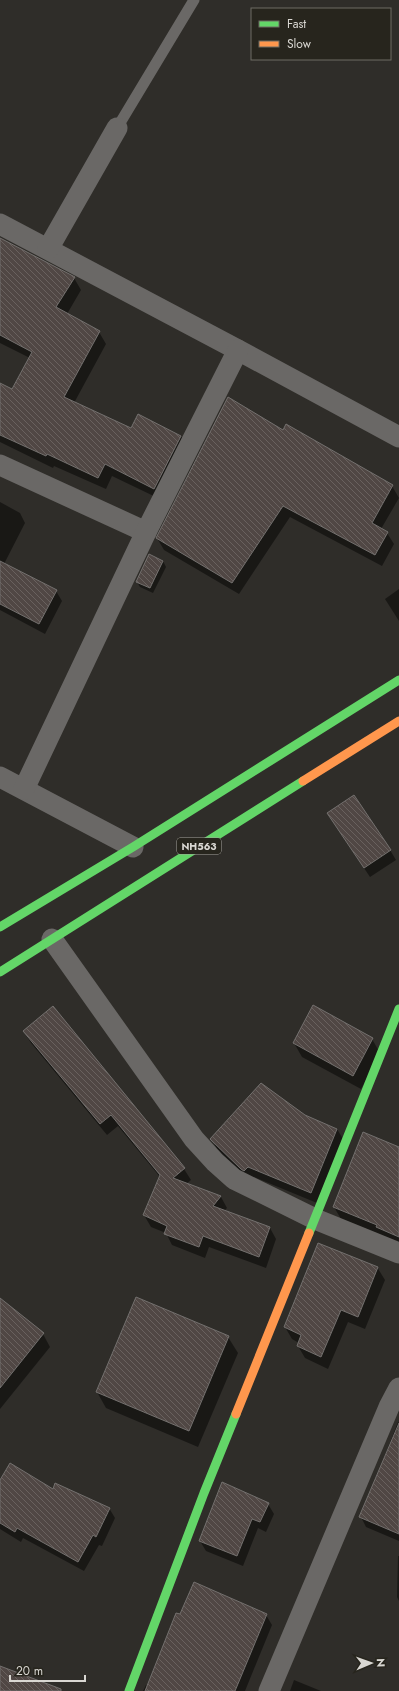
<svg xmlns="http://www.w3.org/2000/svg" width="399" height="1691" font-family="Jost,sans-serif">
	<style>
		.shadow { fill: #0007 }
		.building { fill: url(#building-back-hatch); stroke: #73706e }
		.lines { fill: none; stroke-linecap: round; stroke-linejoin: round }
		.lane { stroke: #6a6866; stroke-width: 11 }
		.street { stroke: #6a6866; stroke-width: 21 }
		.fast { stroke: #63d668; stroke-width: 9 }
		.slow { stroke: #ff974d; stroke-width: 9 }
		.labels { text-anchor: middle; stroke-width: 3.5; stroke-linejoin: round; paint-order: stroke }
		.shield { fill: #27251d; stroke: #a4a29c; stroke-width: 1 }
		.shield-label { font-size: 10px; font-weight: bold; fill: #d9d7d2 }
	</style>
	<defs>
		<pattern id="building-back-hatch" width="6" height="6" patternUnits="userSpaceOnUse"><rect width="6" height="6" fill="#504744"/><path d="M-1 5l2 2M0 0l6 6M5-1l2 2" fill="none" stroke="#69615e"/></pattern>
	</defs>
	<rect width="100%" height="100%" fill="#2f2d29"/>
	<g class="shadow">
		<path d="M 0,238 L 74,278 L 81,290 L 67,314 L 99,332 L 106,344 L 74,403 L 132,430 L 181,436 L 188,449 L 162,500 L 112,476 L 106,489 L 54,466 L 53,468 L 0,442 L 0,384 L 12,391 L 30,358 L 0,343 Z"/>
		<path d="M 286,426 L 392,486 L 399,498 L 381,529 L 387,533 L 394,544 L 382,566 L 290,517 L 239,594 L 164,550 L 157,538 L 283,431 Z"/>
		<path d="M 0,502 L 20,513 L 25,523 L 4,564 L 56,591 L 62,601 L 45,634 L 0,610 Z"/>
		<path d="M 163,561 L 166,567 L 153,593 L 140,587 L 137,582 Z"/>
		<path d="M 399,589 L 399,621 L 385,599 Z"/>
		<path d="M 328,814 L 390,850 L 396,860 L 370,877 Z"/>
		<path d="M 313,1007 L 372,1039 L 380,1053 L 361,1089 L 302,1057 L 294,1043 Z"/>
		<path d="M 24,1032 L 184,1169 L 191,1180 L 186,1184 L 221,1197 L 227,1208 L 224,1211 L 270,1228 L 276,1239 L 266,1268 L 209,1247 L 205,1258 L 172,1245 L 166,1233 L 151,1227 L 144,1215 L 160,1177 L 118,1126 L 107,1135 L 31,1043 Z"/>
		<path d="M 304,1116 L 337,1129 L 343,1139 L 317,1203 L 254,1177 L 250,1180 L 248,1179 L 217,1149 L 212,1139 Z"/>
		<path d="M 399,1148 L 399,1246 L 341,1219 L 334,1207 Z"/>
		<path d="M 377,1267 L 385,1280 L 365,1329 L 348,1322 L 328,1369 L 305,1358 L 298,1346 L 299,1343 L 292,1339 L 285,1327 Z"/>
		<path d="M 0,1299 L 43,1334 L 50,1347 L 0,1409 Z"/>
		<path d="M 228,1337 L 238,1353 L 198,1447 L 106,1408 L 97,1392 Z"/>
		<path d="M 398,1422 L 399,1423 L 399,1541 L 366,1527 L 361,1517 Z"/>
		<path d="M 0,1482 L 53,1491 L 109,1508 L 115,1518 L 102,1546 L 99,1545 L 84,1571 L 23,1538 L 21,1542 L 0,1529 Z"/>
		<path d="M 268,1504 L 274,1514 L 266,1532 L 258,1528 L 243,1566 L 206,1551 L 200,1541 Z"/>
		<path d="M 398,1556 L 399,1556 L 399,1601 L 397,1597 Z"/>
		<path d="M 181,1615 L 266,1615 L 272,1625 L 245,1691 L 143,1691 L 146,1685 L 148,1686 Z"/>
		<path d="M 294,1680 L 321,1691 L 290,1691 Z"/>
	</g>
	<g class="building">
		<path d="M 0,238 L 75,277 L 56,307 L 100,331 L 64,397 L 131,428 L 138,414 L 181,436 L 154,489 L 105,464 L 98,478 L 47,454 L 46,456 L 0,435 L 0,383 L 12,389 L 32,352 L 0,335 Z"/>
		<path d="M 228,397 L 283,430 L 286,424 L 393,485 L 372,523 L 388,532 L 375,555 L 283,506 L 232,583 L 156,538 Z"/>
		<path d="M 149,554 L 163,561 L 150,588 L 136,582 Z"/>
		<path d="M 0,561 L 57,590 L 39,624 L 0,604 Z"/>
		<path d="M 354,795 L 391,850 L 364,868 L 327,813 Z"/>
		<path d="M 313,1005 L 373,1038 L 353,1076 L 293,1043 Z"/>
		<path d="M 53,1006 L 185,1168 L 173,1178 L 221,1196 L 213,1206 L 270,1227 L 259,1257 L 203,1236 L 199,1247 L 164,1234 L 167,1226 L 143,1215 L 160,1175 L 111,1115 L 100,1124 L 23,1031 Z"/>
		<path d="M 261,1083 L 305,1115 L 337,1129 L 311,1193 L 248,1167 L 244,1171 L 241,1169 L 210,1139 Z"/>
		<path d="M 363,1132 L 399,1147 L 399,1237 L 376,1227 L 377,1225 L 333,1207 Z"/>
		<path d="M 318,1243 L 378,1267 L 358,1317 L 341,1310 L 321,1357 L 297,1346 L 301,1335 L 284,1327 Z"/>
		<path d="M 136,1297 L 229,1336 L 189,1431 L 96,1392 Z"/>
		<path d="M 0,1298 L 44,1333 L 0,1388 Z"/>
		<path d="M 399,1423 L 399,1534 L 359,1517 Z"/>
		<path d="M 10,1463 L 53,1489 L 55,1483 L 110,1508 L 96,1537 L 93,1535 L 78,1562 L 17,1528 L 15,1532 L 0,1523 L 0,1480 Z"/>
		<path d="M 222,1482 L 269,1503 L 260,1522 L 252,1519 L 237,1556 L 199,1541 Z"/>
		<path d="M 194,1582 L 267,1614 L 235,1691 L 145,1691 L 176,1613 L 180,1614 Z"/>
		<path d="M 0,1666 L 61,1689 L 61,1691 L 0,1691 Z"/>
	</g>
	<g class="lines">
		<path class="lane" d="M 117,128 L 194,0"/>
		<g class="street">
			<path d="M 0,224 L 238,350 L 399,437"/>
			<path d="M 48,249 L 117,128"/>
			<path d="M 0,465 L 146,532"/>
			<path d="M 0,777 L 133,847"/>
			<path d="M 24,789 L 146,532 L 238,350"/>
			<path d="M 52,939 L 194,1139 L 215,1162 L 234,1179 L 315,1219 L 399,1253"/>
			<path d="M 269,1691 L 389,1407 L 399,1388"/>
		</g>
		<g class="fast">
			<path d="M 0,927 L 133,847 L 399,680"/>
			<path d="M 0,972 L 303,781"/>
			<path d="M 309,1233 L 399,1009"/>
			<path d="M 129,1691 L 204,1493 L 236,1414"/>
		</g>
		<g class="slow">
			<path d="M 303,781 L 399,721"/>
			<path d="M 236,1414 L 309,1233"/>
		</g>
	</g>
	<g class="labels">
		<rect class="shield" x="177" y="838" width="44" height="16" rx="3"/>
		<g class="shield-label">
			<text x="199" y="850">NH563</text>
		</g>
	</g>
	<rect x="251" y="8" width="140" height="52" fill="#27251d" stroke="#6e6c65"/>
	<rect x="259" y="21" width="20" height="6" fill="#63d668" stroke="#6e6c65"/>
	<text x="287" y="28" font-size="12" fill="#d9d7d2">Fast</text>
	<rect x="259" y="41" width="20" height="6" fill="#ff974d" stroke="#6e6c65"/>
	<text x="287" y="48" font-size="12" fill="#d9d7d2">Slow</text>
	<g transform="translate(371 1663) rotate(88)" stroke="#27251d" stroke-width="3" paint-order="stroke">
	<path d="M0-3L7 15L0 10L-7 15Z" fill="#d9d7d2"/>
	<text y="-6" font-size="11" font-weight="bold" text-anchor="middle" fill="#d9d7d2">N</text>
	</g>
	<path d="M10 1675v6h75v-6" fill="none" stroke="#d9d7d2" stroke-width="2"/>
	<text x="16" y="1675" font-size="12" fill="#d9d7d2" stroke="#27251d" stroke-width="3" paint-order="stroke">20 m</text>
</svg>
